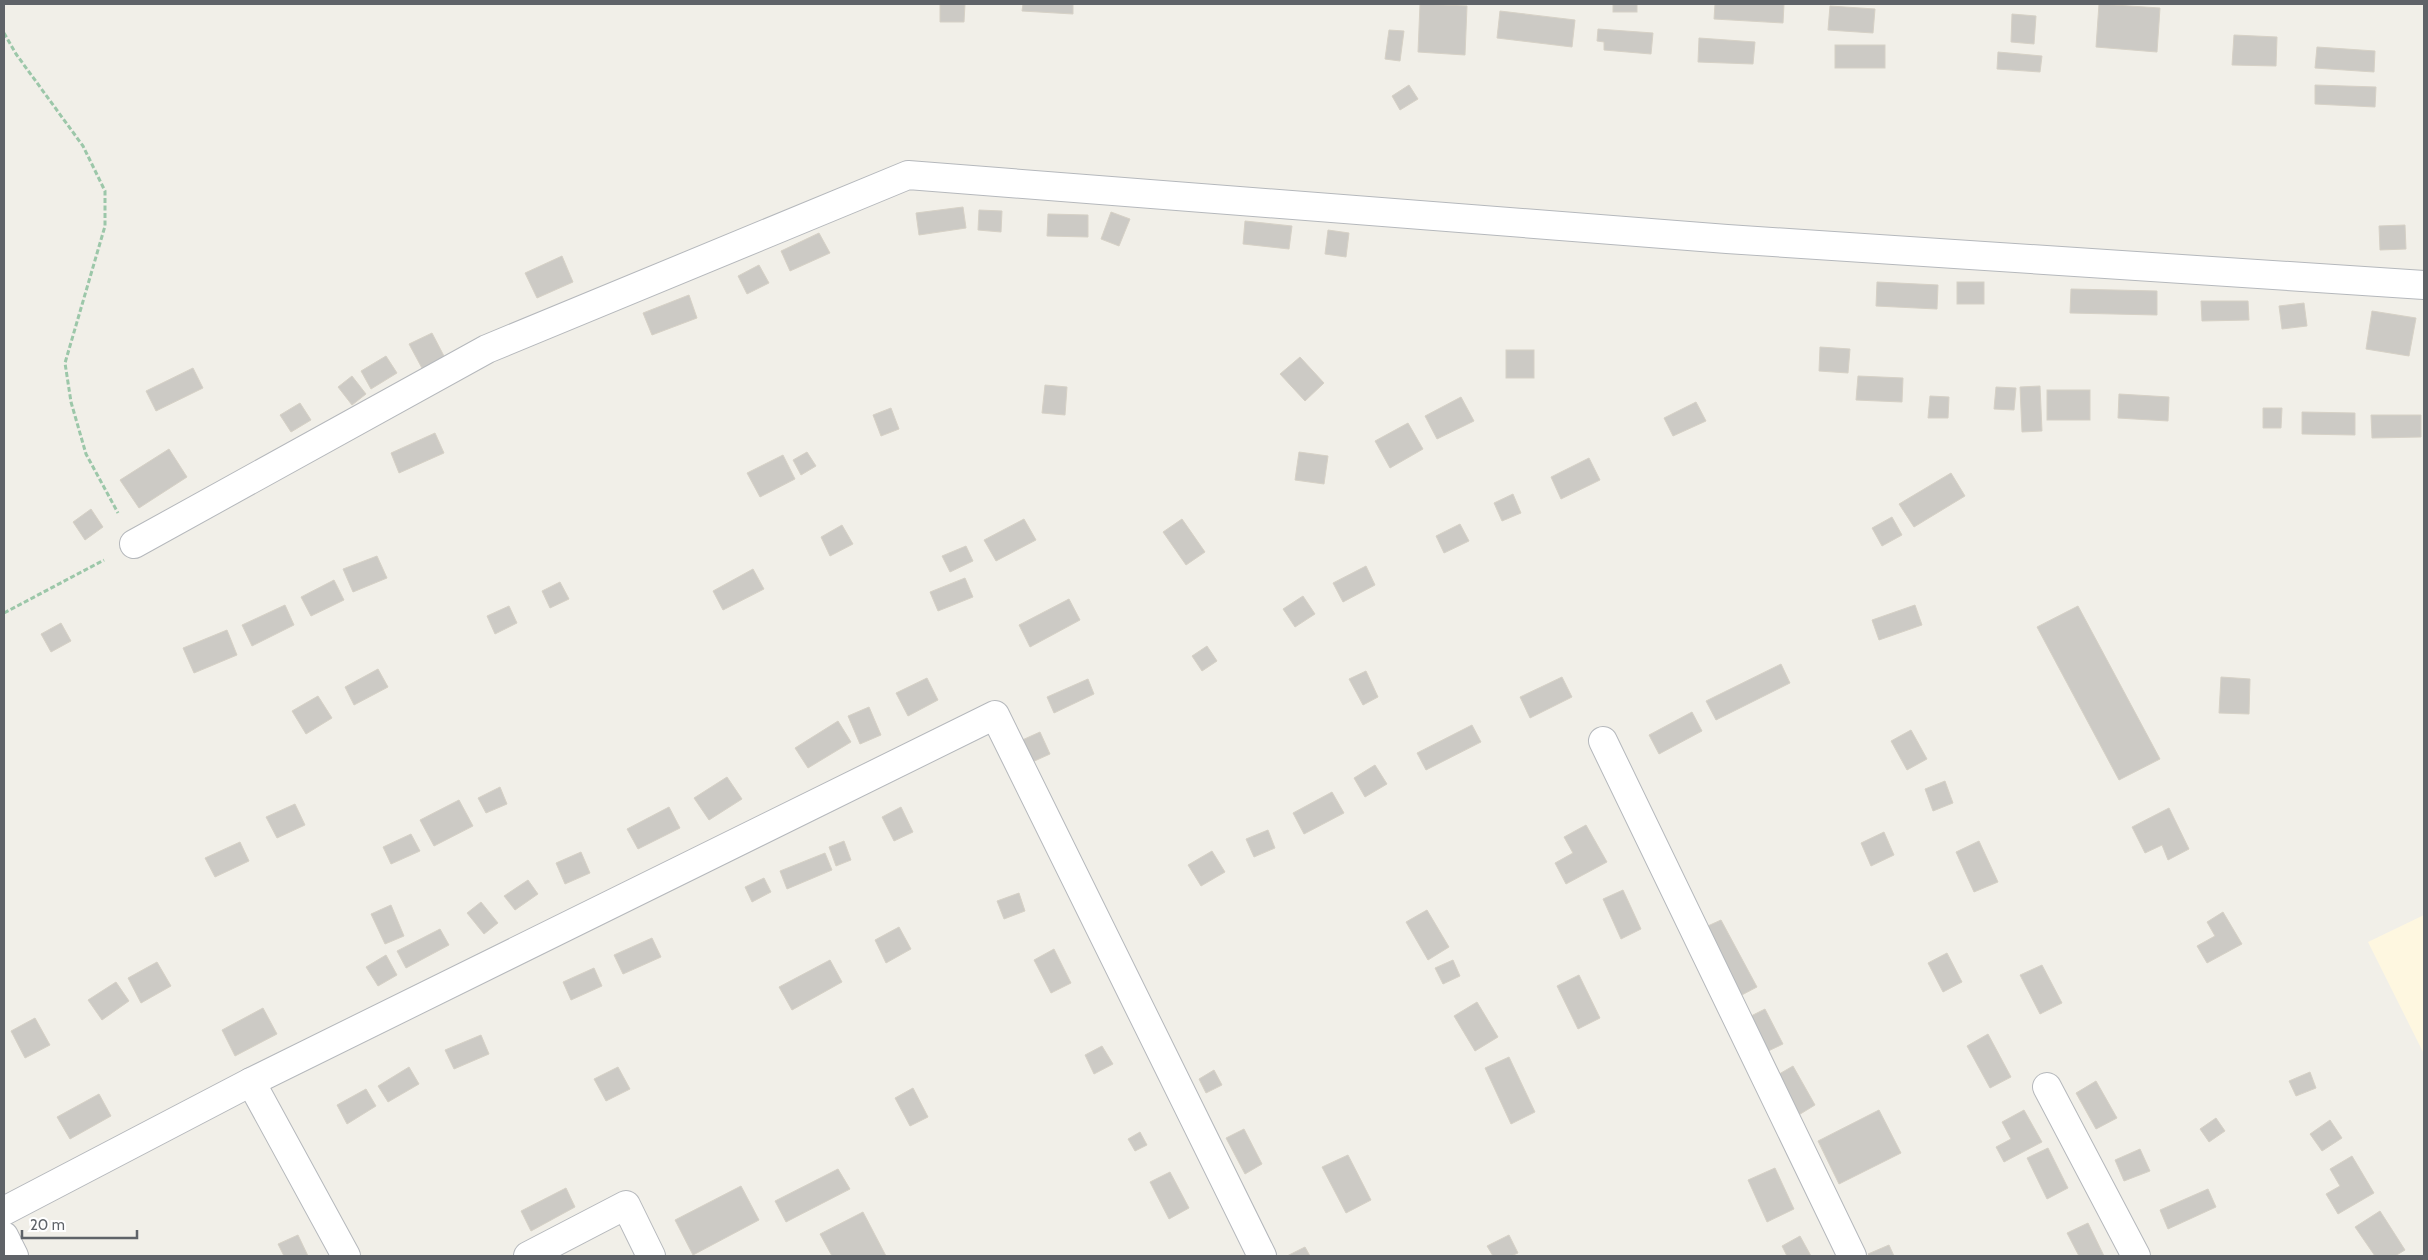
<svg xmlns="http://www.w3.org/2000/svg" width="2428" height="1260" font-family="Cabin,sans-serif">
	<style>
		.commercial { fill: #fef7e0 }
		.building { fill: #cccac5; stroke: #d6d1c6 }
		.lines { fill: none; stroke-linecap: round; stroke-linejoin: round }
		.minor-casing { stroke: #b5b8bc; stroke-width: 30 }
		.path { stroke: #9cc7a9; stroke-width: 3; stroke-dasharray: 5 2.5; stroke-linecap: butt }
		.minor { stroke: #fff; stroke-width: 28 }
	</style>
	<rect width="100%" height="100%" fill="#f1efe8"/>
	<path class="commercial" d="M 2424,915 L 2424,1054 L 2368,942 Z"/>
	<g class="building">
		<path d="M 940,4 L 965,4 L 964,22 L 940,22 Z"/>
		<path d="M 1023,4 L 1073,4 L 1073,14 L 1022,11 Z"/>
		<path d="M 1420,4 L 1467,6 L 1465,55 L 1418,52 Z"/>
		<rect x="1613" y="4" width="24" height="8"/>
		<path d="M 1715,4 L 1784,4 L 1783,23 L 1714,19 Z"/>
		<path d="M 2099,4 L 2160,8 L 2157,52 L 2096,47 Z"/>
		<path d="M 1830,6 L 1875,9 L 1873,33 L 1828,30 Z"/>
		<path d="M 1500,11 L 1575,20 L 1572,47 L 1497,38 Z"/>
		<path d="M 2012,14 L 2036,16 L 2034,44 L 2011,42 Z"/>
		<path d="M 1598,29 L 1653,33 L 1651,54 L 1604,50 L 1604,42 L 1597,41 Z"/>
		<path d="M 1389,30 L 1404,31 L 1400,61 L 1385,59 Z"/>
		<path d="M 2234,35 L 2277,37 L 2276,66 L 2232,65 Z"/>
		<path d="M 1699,38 L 1755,42 L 1753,64 L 1698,62 Z"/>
		<rect x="1835" y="45" width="50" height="23"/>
		<path d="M 2317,47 L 2375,51 L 2374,72 L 2315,68 Z"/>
		<path d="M 1998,52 L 2042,56 L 2040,72 L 1997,69 Z"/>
		<path d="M 1409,85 L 1418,99 L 1400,110 L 1392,96 Z"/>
		<path d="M 2315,85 L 2376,87 L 2375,107 L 2315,104 Z"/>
		<path d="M 963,207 L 966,228 L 919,235 L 916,213 Z"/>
		<path d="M 979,210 L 1002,211 L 1001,232 L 978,230 Z"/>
		<path d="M 1111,212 L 1130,219 L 1119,246 L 1101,239 Z"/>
		<path d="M 1048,214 L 1088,215 L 1088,237 L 1047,236 Z"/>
		<path d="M 1245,221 L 1292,226 L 1289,249 L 1243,244 Z"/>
		<path d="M 2405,225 L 2406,249 L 2380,250 L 2379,226 Z"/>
		<path d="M 1328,230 L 1349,233 L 1346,257 L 1325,254 Z"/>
		<path d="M 819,233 L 830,253 L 790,271 L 781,251 Z"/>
		<path d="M 562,256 L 573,282 L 537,298 L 525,273 Z"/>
		<path d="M 759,265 L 769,283 L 747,294 L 738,276 Z"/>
		<path d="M 1877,282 L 1938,285 L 1937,309 L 1876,306 Z"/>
		<rect x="1957" y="282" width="27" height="22"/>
		<path d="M 2071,289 L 2157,291 L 2157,315 L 2070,313 Z"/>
		<path d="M 689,295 L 697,318 L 652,335 L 643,313 Z"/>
		<path d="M 2201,301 L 2248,301 L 2249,320 L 2202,321 Z"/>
		<path d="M 2304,303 L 2307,326 L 2282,329 L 2279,306 Z"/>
		<path d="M 2372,311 L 2416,318 L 2409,356 L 2366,349 Z"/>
		<path d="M 432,333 L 445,358 L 423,370 L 409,344 Z"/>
		<path d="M 1820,347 L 1850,349 L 1848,373 L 1819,371 Z"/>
		<rect x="1506" y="350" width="28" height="28"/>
		<path d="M 386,356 L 397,373 L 371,389 L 361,371 Z"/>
		<path d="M 1300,357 L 1324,383 L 1305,401 L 1280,374 Z"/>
		<path d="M 193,368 L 203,388 L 156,411 L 146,391 Z"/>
		<path d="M 352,376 L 366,394 L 352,405 L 338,387 Z"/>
		<path d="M 1858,376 L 1903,378 L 1902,402 L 1856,400 Z"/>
		<path d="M 1045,385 L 1067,387 L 1065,415 L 1042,413 Z"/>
		<path d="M 2040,386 L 2042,431 L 2022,432 L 2020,387 Z"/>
		<path d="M 1996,387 L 2016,388 L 2014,410 L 1994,409 Z"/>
		<rect x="2047" y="390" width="43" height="30"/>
		<path d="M 2119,394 L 2169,397 L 2168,421 L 2118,418 Z"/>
		<path d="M 1930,396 L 1949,397 L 1948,418 L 1928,418 Z"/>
		<path d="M 1461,397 L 1474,421 L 1437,439 L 1425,416 Z"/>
		<path d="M 1696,402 L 1706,421 L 1673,436 L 1664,418 Z"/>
		<path d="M 300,403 L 311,420 L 291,432 L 280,415 Z"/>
		<path d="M 891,408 L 899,429 L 881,436 L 873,415 Z"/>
		<path d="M 2263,408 L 2282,408 L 2281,428 L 2263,428 Z"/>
		<path d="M 2302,412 L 2355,413 L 2355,435 L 2302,434 Z"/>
		<path d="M 2371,415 L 2421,415 L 2421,437 L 2372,438 Z"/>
		<path d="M 1408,423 L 1423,449 L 1390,468 L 1375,441 Z"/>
		<path d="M 435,433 L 444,453 L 399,473 L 391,453 Z"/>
		<path d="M 169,449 L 187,477 L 139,508 L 120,480 Z"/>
		<path d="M 807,452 L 816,466 L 801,475 L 793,460 Z"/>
		<path d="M 1299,452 L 1328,456 L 1324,484 L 1295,480 Z"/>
		<path d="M 783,455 L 795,479 L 760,497 L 747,473 Z"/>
		<path d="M 1589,458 L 1600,480 L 1561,499 L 1551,477 Z"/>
		<path d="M 1951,473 L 1965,496 L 1914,527 L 1899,504 Z"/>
		<path d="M 1513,494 L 1521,513 L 1502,521 L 1494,503 Z"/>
		<path d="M 91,509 L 103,527 L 85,540 L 73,522 Z"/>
		<path d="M 1892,517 L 1902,535 L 1882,546 L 1872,528 Z"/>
		<path d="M 1024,519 L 1036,540 L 996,561 L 984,540 Z"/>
		<path d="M 1182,519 L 1205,552 L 1186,565 L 1163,532 Z"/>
		<path d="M 1460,524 L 1469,541 L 1444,553 L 1436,536 Z"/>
		<path d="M 842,525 L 853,544 L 830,556 L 821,537 Z"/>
		<path d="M 966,546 L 973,561 L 950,572 L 942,556 Z"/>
		<path d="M 377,556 L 387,578 L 353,592 L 343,569 Z"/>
		<path d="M 1366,566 L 1375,585 L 1343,602 L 1333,583 Z"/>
		<path d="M 753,569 L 764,589 L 723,610 L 713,591 Z"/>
		<path d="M 965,578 L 973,597 L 938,611 L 930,592 Z"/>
		<path d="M 334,580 L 344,600 L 311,616 L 301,597 Z"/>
		<path d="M 560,582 L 569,599 L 550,608 L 542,591 Z"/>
		<path d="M 1303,596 L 1315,614 L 1295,627 L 1283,609 Z"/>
		<path d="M 1069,599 L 1080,620 L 1030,647 L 1019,625 Z"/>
		<path d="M 285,605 L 294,625 L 252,646 L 242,625 Z"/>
		<path d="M 1915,605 L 1922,625 L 1879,640 L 1872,620 Z"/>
		<path d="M 509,606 L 517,623 L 495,634 L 487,616 Z"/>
		<path d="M 2078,606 L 2160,759 L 2119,780 L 2037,627 Z"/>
		<path d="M 61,623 L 71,641 L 51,652 L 41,634 Z"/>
		<path d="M 227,630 L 237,655 L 194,673 L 183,648 Z"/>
		<path d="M 1207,646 L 1217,661 L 1202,671 L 1192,656 Z"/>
		<path d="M 1781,664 L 1790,683 L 1716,720 L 1706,701 Z"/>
		<path d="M 378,669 L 388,687 L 354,705 L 345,687 Z"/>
		<path d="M 1366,671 L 1378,697 L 1363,705 L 1349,679 Z"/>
		<path d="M 1562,677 L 1572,697 L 1530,718 L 1520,697 Z"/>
		<path d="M 2221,677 L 2250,679 L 2249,714 L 2219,713 Z"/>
		<path d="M 927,678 L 938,700 L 908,716 L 896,693 Z"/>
		<path d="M 1088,679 L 1094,694 L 1054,713 L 1047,697 Z"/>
		<path d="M 318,696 L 332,718 L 306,734 L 292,711 Z"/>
		<path d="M 869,707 L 881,735 L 860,744 L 848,716 Z"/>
		<path d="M 1692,712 L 1702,731 L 1659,754 L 1649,735 Z"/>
		<path d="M 838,721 L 851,742 L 808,768 L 795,748 Z"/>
		<path d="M 1472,725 L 1481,742 L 1426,770 L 1417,753 Z"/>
		<path d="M 1911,730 L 1927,759 L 1907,770 L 1891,741 Z"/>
		<path d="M 1040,732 L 1050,754 L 1030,763 L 1020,741 Z"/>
		<path d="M 1375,765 L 1387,784 L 1365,797 L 1354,778 Z"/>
		<path d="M 727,777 L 742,799 L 709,820 L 694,798 Z"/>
		<path d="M 1945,781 L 1953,803 L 1933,811 L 1925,789 Z"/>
		<path d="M 500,787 L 507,804 L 486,813 L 478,798 Z"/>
		<path d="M 1332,792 L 1344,813 L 1304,834 L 1293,813 Z"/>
		<path d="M 459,800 L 473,826 L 434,846 L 420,820 Z"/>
		<path d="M 295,804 L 305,825 L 277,838 L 266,817 Z"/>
		<path d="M 669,807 L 680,828 L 638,849 L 627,829 Z"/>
		<path d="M 901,807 L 913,832 L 894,841 L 882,817 Z"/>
		<path d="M 2169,808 L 2189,849 L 2168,860 L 2162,845 L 2145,853 L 2132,827 Z"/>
		<path d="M 1586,825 L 1607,862 L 1566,884 L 1555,863 L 1573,853 L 1564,837 Z"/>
		<path d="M 1268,830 L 1275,848 L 1254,857 L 1246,839 Z"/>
		<path d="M 1884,832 L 1894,855 L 1871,866 L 1861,843 Z"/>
		<path d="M 411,834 L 420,851 L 391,864 L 383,847 Z"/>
		<path d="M 844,841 L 851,860 L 836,866 L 829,847 Z"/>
		<path d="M 1979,841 L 1998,882 L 1974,892 L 1956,852 Z"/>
		<path d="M 240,842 L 249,861 L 215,877 L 205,858 Z"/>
		<path d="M 1212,851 L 1225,872 L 1201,886 L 1188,865 Z"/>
		<path d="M 581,852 L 590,873 L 565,884 L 556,863 Z"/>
		<path d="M 825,853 L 832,870 L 787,889 L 780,871 Z"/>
		<path d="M 764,878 L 771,892 L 752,902 L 745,887 Z"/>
		<path d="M 528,880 L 538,894 L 515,910 L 504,896 Z"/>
		<path d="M 1623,890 L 1641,929 L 1621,939 L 1603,899 Z"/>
		<path d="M 1019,893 L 1025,911 L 1004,919 L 997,901 Z"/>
		<path d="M 481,902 L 498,923 L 484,934 L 467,913 Z"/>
		<path d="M 391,905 L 404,936 L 385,944 L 371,914 Z"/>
		<path d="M 1427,910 L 1449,947 L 1428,960 L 1406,922 Z"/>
		<path d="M 2223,912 L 2242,944 L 2207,963 L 2197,946 L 2215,936 L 2207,922 Z"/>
		<path d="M 1721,920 L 1757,987 L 1736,998 L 1699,930 Z"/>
		<path d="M 899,927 L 911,949 L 886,963 L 875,940 Z"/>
		<path d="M 440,929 L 449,945 L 406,968 L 397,951 Z"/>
		<path d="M 652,938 L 661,957 L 623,974 L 614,955 Z"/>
		<path d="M 1054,949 L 1071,983 L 1051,993 L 1034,960 Z"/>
		<path d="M 1947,953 L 1962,982 L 1943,992 L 1928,963 Z"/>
		<path d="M 386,955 L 397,975 L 378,986 L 366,967 Z"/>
		<path d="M 830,960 L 842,982 L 792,1010 L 779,987 Z"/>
		<path d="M 1453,960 L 1460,976 L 1443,984 L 1435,968 Z"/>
		<path d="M 157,962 L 171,986 L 141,1003 L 128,978 Z"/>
		<path d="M 2042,965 L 2062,1003 L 2040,1014 L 2020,975 Z"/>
		<path d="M 594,968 L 602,986 L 571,1000 L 563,982 Z"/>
		<path d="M 1579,975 L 1600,1018 L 1578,1029 L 1557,986 Z"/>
		<path d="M 116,982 L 129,1001 L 102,1020 L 88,1000 Z"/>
		<path d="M 1477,1002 L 1498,1037 L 1475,1051 L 1454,1016 Z"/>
		<path d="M 263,1008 L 277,1034 L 235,1056 L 222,1030 Z"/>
		<path d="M 1765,1009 L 1783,1044 L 1764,1053 L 1747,1018 Z"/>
		<path d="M 35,1018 L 50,1045 L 25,1058 L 11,1031 Z"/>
		<path d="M 1988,1034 L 2011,1077 L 1990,1088 L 1967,1046 Z"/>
		<path d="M 481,1035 L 489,1054 L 454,1069 L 445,1050 Z"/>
		<path d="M 1102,1046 L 1113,1064 L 1094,1074 L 1085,1055 Z"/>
		<path d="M 1509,1057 L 1535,1112 L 1511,1124 L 1485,1068 Z"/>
		<path d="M 1793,1066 L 1815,1105 L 1797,1116 L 1774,1077 Z"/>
		<path d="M 409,1067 L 419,1084 L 388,1102 L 378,1086 Z"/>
		<path d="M 618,1067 L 630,1089 L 606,1101 L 594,1079 Z"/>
		<path d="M 1214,1070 L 1222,1085 L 1206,1093 L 1199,1079 Z"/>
		<path d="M 2310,1072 L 2316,1088 L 2296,1096 L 2289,1081 Z"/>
		<path d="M 2096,1081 L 2117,1118 L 2096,1129 L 2076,1093 Z"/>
		<path d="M 913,1088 L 928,1117 L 910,1126 L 895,1098 Z"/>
		<path d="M 366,1089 L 376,1106 L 347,1124 L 337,1105 Z"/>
		<path d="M 99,1094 L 111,1116 L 70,1139 L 57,1117 Z"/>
		<path d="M 1879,1110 L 1901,1153 L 1839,1184 L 1818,1141 Z"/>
		<path d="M 2024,1110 L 2042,1142 L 2004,1162 L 1996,1147 L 2011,1139 L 2002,1122 Z"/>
		<path d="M 2216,1118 L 2225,1131 L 2209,1142 L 2200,1129 Z"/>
		<path d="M 2330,1120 L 2342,1138 L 2322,1151 L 2310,1134 Z"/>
		<path d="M 1244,1129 L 1262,1164 L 1245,1174 L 1226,1138 Z"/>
		<path d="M 1140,1132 L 1147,1145 L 1135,1151 L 1128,1139 Z"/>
		<path d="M 2048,1148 L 2068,1188 L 2047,1199 L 2027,1158 Z"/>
		<path d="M 2140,1149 L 2150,1171 L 2124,1181 L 2115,1160 Z"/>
		<path d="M 1348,1155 L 1371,1200 L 1346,1213 L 1322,1167 Z"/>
		<path d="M 2352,1156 L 2374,1193 L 2338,1214 L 2326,1194 L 2340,1186 L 2330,1169 Z"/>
		<path d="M 1775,1168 L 1794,1209 L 1767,1222 L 1748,1180 Z"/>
		<path d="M 838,1169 L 850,1189 L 786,1222 L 775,1201 Z"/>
		<path d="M 1170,1172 L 1189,1208 L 1169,1219 L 1150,1182 Z"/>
		<path d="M 741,1186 L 759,1220 L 693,1255 L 675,1220 Z"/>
		<path d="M 566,1188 L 575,1207 L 531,1231 L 521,1211 Z"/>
		<path d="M 2208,1189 L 2216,1207 L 2168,1229 L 2160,1210 Z"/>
		<path d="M 2380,1211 L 2405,1250 L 2395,1256 L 2375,1256 L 2355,1227 Z"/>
		<path d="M 863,1212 L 886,1256 L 832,1256 L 820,1234 Z"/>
		<path d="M 2088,1223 L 2104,1256 L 2079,1256 L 2067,1233 Z"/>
		<path d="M 298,1235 L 308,1256 L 284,1256 L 278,1244 Z"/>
		<path d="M 1509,1235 L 1518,1253 L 1511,1256 L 1493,1256 L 1487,1246 Z"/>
		<path d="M 1800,1236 L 1811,1256 L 1787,1256 L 1782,1246 Z"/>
		<path d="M 1889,1245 L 1894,1256 L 1870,1256 L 1868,1254 Z"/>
		<path d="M 1305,1247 L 1310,1256 L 1287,1256 Z"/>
	</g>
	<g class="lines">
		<g class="minor-casing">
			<g id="minor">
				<path d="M 134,544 L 487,349 L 908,175 L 1727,239 L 2424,285"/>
				<path d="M 1603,741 L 1852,1256"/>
				<path d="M 251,1082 L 346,1256"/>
				<path d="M 2047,1087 L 2136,1256"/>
				<path d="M 4,1211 L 251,1082 L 995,715 L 1262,1256"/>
				<path d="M 4,1236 L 14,1256"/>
				<path d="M 528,1256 L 626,1205 L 651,1256"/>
			</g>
		</g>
		<g class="path">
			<path d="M 4,33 L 16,54 L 83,146 L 105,191 L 105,226 L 65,363 L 71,402 L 86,454 L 118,513"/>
			<path d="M 4,613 L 104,560"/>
		</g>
		<use href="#minor" class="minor"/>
	</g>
	<rect width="2428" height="1260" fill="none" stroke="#5f6368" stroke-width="10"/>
	<path d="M22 1230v8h115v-8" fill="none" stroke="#5f6368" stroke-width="2.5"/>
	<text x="30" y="1230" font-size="15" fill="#5f6368" stroke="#ffffff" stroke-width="4" paint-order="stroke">20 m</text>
</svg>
